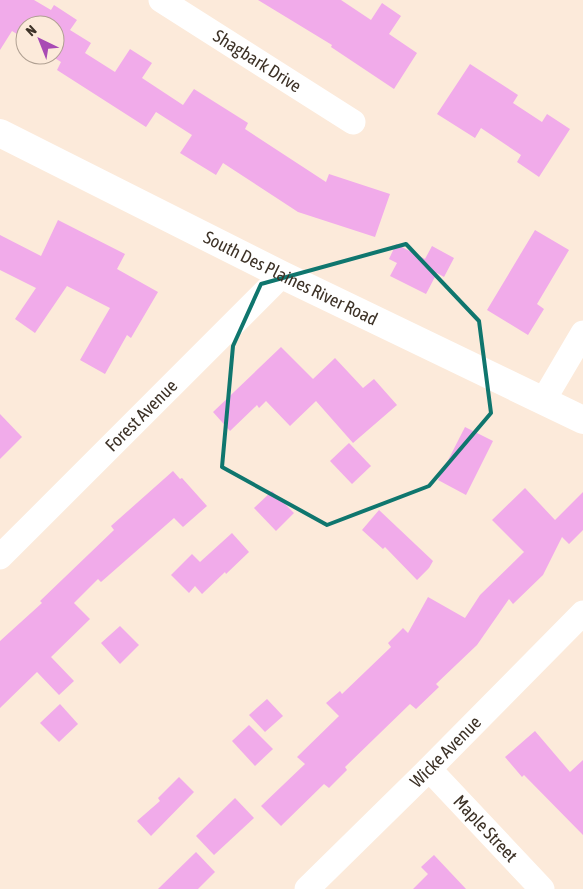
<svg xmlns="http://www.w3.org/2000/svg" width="583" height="889" font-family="'Asap Condensed',sans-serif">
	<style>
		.building { fill: #f1abea }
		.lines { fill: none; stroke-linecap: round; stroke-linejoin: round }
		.minor { stroke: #fff; stroke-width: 25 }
		.major { stroke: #fff; stroke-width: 28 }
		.marked { fill: none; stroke: #0f766e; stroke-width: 4; stroke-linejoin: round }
		.labels { text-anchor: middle; stroke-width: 5; stroke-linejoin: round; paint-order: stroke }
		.street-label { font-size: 18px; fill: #3d3227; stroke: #fceada }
	</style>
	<rect width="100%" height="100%" fill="#fceada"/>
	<g class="building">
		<path d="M 0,0 L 34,0 L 51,10 L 54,5 L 77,20 L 70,30 L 91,43 L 85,53 L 115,72 L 130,49 L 152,63 L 142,78 L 183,105 L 194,89 L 248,123 L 245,129 L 326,182 L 329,174 L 390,194 L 375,237 L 298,212 L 223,163 L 216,175 L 180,153 L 192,135 L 156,112 L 146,127 L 57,70 L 61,62 L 50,55 L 55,55 L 55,25 L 25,25 L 25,39 L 12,31 L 0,50 Z"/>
		<path d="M 258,0 L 341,0 L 371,20 L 382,3 L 401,16 L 389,34 L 417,53 L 394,89 L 331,47 L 332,45 Z"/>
		<path d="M 470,64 L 518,95 L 513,103 L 542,122 L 547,114 L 570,129 L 539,177 L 517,162 L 521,155 L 481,128 L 475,138 L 437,114 Z"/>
		<path d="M 58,220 L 125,254 L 117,269 L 158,292 L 131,338 L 127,335 L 105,374 L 80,360 L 110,308 L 67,286 L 35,333 L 15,319 L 36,288 L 0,270 L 0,235 L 41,256 Z"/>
		<path d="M 535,230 L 569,250 L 537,304 L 544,309 L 528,335 L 487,310 Z"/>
		<path d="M 396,244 L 425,259 L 432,246 L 454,258 L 444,277 L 437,273 L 426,294 L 390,276 L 397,263 L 389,259 Z"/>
		<path d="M 281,347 L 313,379 L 335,358 L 363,388 L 374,379 L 397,405 L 353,443 L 316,401 L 290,426 L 266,401 L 259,408 L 257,405 L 230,431 L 213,412 Z"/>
		<path d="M 0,414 L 22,437 L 0,459 Z"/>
		<path d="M 465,427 L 493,441 L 466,495 L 438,480 Z"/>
		<path d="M 349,443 L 371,466 L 352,484 L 330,461 Z"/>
		<path d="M 173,471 L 180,479 L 182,478 L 207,506 L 183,527 L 174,518 L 101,582 L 98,579 L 74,603 L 90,619 L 51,657 L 74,681 L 59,695 L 37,672 L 0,708 L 0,641 L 42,603 L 40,601 L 114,530 L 111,526 Z"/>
		<path d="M 525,488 L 555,520 L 583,492 L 583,530 L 569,544 L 562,537 L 543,575 L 513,604 L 509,599 L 477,645 L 436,684 L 439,687 L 416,709 L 410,704 L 345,767 L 347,770 L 329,788 L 324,784 L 281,826 L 261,806 L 305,764 L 297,757 L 339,716 L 326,703 L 340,691 L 342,694 L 391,647 L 388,643 L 403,628 L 408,633 L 428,597 L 465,618 L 480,595 L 524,552 L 492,520 Z"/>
		<path d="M 272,491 L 294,513 L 276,531 L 254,508 Z"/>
		<path d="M 379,510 L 433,561 L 429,568 L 417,580 L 385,547 L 383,549 L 362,530 Z"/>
		<path d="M 232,533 L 249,552 L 226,574 L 225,572 L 202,594 L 195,586 L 189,593 L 171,575 L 192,554 L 200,562 Z"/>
		<path d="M 120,626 L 139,645 L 120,664 L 101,643 Z"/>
		<path d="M 267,699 L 283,716 L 265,732 L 249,715 Z"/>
		<path d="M 60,704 L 78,724 L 59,742 L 40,723 Z"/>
		<path d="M 249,725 L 273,749 L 255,766 L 232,741 Z"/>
		<path d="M 535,731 L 570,772 L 583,760 L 583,835 L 524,775 L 522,777 L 505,757 Z"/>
		<path d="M 179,777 L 194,792 L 151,836 L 137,821 L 160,801 L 158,798 Z"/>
		<path d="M 235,798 L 254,818 L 214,855 L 196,836 Z"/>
		<path d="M 196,852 L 215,872 L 198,889 L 158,889 Z"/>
		<path d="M 434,855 L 466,889 L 413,889 L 428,874 L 421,867 Z"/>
	</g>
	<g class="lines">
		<g class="minor">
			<path id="s1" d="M 161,0 L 353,122"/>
			<path d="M 543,401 L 583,333"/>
			<path id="s2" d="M 0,557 L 282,275"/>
			<path id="s3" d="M 429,769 L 542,889"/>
			<path id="s4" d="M 307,889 L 429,769 L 583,613"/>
		</g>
		<path class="major" id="s5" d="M 0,133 L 282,275 L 583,420"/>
	</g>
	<path class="marked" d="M 406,244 L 479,321 L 491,413 L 429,486 L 327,525 L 222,467 L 233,346 L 261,284 Z"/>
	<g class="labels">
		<g class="street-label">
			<text dy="6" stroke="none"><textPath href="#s1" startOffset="114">Shagbark Drive</textPath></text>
			<text dy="6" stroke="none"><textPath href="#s5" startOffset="325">South Des Plaines River Road</textPath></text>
			<text dy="6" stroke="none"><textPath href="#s2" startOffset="200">Forest Avenue</textPath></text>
			<text dy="6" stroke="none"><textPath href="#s4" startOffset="195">Wicke Avenue</textPath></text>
			<text dy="6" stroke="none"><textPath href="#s3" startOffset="82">Maple Street</textPath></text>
		</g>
	</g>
	<g transform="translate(40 40) rotate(317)"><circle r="24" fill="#fceada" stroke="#b0a092"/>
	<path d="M0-4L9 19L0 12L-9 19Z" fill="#a84ab4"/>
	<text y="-8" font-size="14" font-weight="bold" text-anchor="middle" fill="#3d3227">N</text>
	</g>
</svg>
